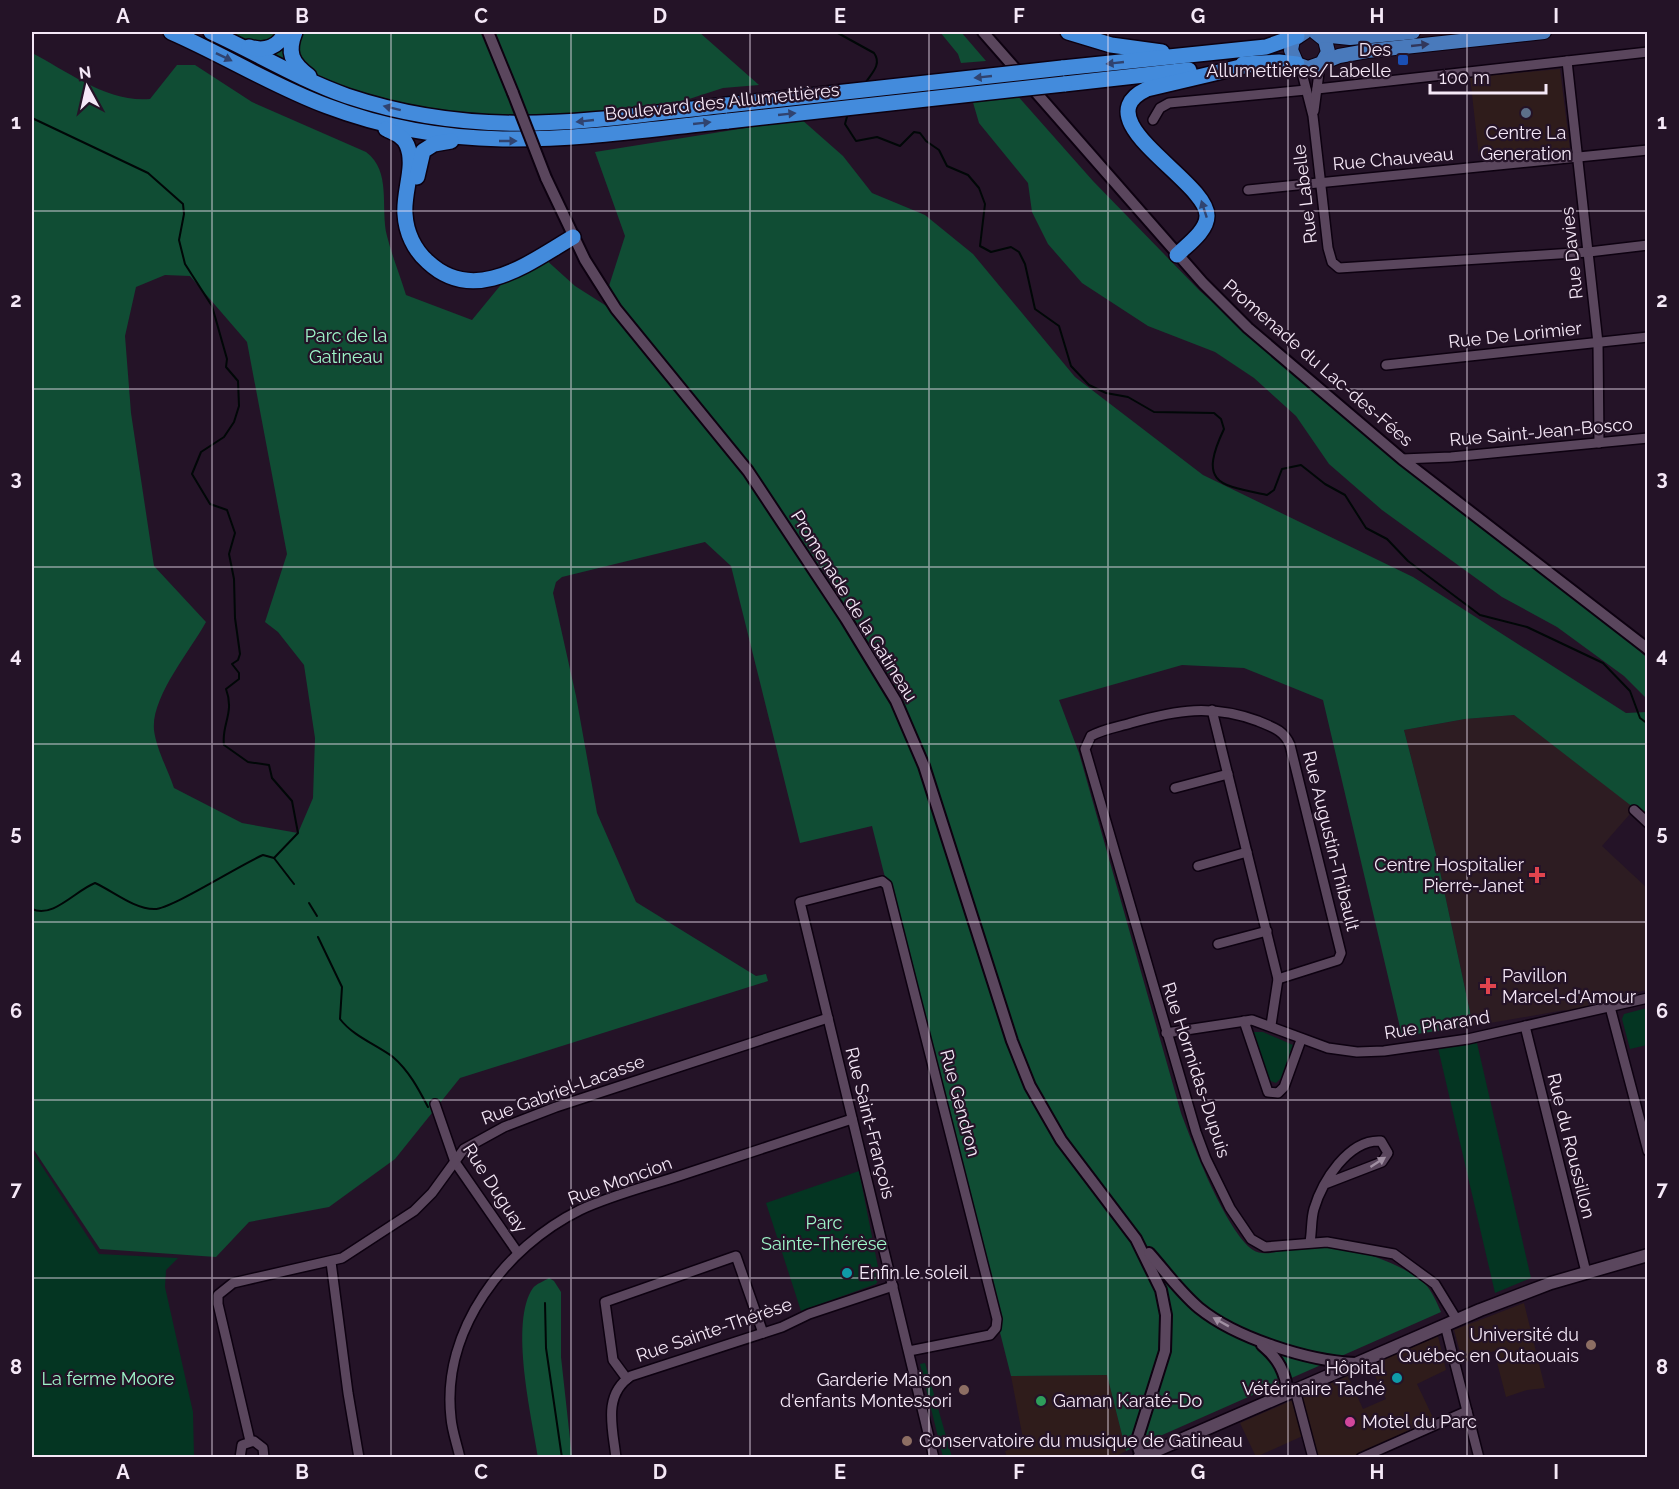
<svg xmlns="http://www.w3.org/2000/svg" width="1679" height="1489" font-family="Raleway,sans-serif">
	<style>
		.commercial { fill: #2f1c1b }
		.medical { fill: #2d1c22 }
		.green { fill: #043522 }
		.forest { fill: #104d34; fill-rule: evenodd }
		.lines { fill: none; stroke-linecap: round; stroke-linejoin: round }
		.stream { stroke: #000707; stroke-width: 2 }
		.minor-casing { stroke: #0d0110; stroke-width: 12 }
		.tertiary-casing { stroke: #0d0110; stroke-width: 14 }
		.secondary-casing { stroke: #0d0110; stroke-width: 15 }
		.primary-casing { stroke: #0d0110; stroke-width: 16 }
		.trunk-casing { stroke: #0d0110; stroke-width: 18 }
		.minor { stroke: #5a465d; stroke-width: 9 }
		.tertiary { stroke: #5a465d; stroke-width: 10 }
		.secondary { stroke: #5a465d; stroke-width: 12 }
		.primary { stroke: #497abc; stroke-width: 14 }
		.trunk { stroke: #438bdc; stroke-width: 15 }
		.tertiary-bridge-casing { stroke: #0d0110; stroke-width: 14; stroke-linecap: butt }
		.trunk-bridge-casing { stroke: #0d0110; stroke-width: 18; stroke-linecap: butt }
		.tertiary-bridge { stroke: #5a465d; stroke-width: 10 }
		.trunk-bridge { stroke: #438bdc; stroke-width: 15 }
		.oneway { fill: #31375b }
		.oneway2 { fill: #30436f }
		.oneway3 { fill: #a08fa2 }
		.grid { fill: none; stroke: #f5e8f7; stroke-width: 1.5; stroke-opacity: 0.55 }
		.transit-dot { fill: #1a4fb4; stroke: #241327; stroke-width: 2 }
		.service-dot { fill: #5c6f8a; stroke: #241327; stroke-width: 2 }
		.health-dot { fill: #e0444e; stroke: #241327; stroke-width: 2 }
		.culture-dot { fill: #0f9aa8; stroke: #241327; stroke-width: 2 }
		.education-dot { fill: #8d6e63; stroke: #241327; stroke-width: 2 }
		.leisure-dot { fill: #2e9e5b; stroke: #241327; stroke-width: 2 }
		.hotel-dot { fill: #d1479c; stroke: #241327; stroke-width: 2 }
		.labels { text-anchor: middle; stroke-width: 4.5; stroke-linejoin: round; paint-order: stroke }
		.poi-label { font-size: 18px; fill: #f5e8f7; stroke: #241327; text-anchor: end }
		.street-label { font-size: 18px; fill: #f5e8f7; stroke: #241327 }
		.park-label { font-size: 18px; fill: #9ef5c9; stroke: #241327 }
		.neatline { fill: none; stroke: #f5e8f7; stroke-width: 2 }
		.grid-label { font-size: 20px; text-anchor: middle; font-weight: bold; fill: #f5e8f7 }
	</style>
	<rect width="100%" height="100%" fill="#241327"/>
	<g class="commercial">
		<path d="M 1560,69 L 1570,149 L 1479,156 L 1470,77 Z"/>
		<path d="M 1524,1303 L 1545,1388 L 1527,1390 L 1506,1397 L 1494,1351 L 1463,1363 L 1454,1330 Z"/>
		<path d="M 1438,1336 L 1446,1370 L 1417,1384 L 1436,1424 L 1361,1457 L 1313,1458 L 1307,1434 L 1256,1457 L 1240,1423 L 1348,1376 L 1363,1409 L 1386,1399 L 1370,1365 Z"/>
		<path d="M 1107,1375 L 1126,1451 L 1112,1458 L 1007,1458 L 1005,1451 L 1024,1444 L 1011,1376 Z"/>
	</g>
	<path class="medical" d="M 1514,715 L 1636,807 L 1602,846 L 1647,888 L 1647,990 L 1609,999 L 1611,1010 L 1568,1020 L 1565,1010 L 1473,1026 L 1438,862 L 1404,730 L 1465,719 Z"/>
	<g class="green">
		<path d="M 1647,1008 L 1647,1045 L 1630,1049 L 1622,1019 L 1624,1014 Z"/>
		<path d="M 1253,1032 L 1263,1032 L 1293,1045 L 1281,1078 L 1276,1083 L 1268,1080 Z"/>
		<path d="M 1477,1043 L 1531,1278 L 1495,1293 L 1438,1048 Z"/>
		<path d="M 32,1151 L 99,1254 L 178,1258 L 166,1270 L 165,1287 L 193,1412 L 194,1457 L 32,1457 Z"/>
		<path d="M 859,1171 L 880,1277 L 876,1284 L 801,1311 L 766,1203 Z"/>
		<path d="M 925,1363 L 952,1457 L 943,1457 L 920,1364 Z"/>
	</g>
	<g class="forest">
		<path d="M 226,32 L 699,32 L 759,85 L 723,88 L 646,113 L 519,127 L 376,103 L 312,79 Z"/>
		<path d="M 940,32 L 961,32 L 986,61 L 961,63 L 958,54 Z"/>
		<path d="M 32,53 C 67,71 108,103 150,99 L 177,65 L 195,65 L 252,102 L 366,152 C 392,171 380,208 387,236 C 392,256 400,275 406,295 L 472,320 L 504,281 L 544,258 L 575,286 L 608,307 L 609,286 L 625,236 L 595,152 L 801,119 L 843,156 L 872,193 L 925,215 L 973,254 L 1075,377 L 1203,475 L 1413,577 L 1626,713 L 1647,712 L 1647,818 L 1514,715 L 1465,719 L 1404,730 L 1438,862 L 1473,1026 L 1402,1036 L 1323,700 L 1244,668 L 1182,665 L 1059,700 L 1079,753 L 1181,1113 C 1193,1145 1226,1231 1253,1250 C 1267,1259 1291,1246 1306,1245 C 1340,1243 1401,1261 1425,1284 C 1432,1291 1437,1303 1441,1312 L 1126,1451 L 1107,1375 L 1011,1376 L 872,826 L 800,843 L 731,566 L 705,542 L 562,577 L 556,582 L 553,593 L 576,696 L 597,813 L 636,902 L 756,976 L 766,974 L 768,981 L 460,1078 L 395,1159 L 329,1207 L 249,1222 L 216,1257 L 100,1249 L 32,1147 ZM 165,275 L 190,276 L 247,342 L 287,554 L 265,622 L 278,632 L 304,665 L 315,738 L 313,798 L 298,833 L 242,823 L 174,788 C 168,770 156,748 154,730 C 151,697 190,651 206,622 L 154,566 L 131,413 L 125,336 L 136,287 Z"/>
		<path d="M 1016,94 L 1093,181 L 1200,291 L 1436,494 L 1627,639 L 1647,658 L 1647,699 L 1624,676 L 1557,627 L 1502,597 L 1382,510 L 1329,464 L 1296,416 L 1254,378 L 1215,352 L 1148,326 L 1082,283 L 1048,244 L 1032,212 L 1028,183 L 979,123 L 972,99 Z"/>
		<path d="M 549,1278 L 554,1281 L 561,1292 L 561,1357 L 572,1457 L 538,1457 C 532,1418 509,1322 533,1288 C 536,1284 544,1281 549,1278 Z"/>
	</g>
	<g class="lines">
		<g class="stream">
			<path d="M 836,32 L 874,53 C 882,64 872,73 866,82"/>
			<path d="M 848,113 L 845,124 L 856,141 L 877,137 L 900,146 L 914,132 L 920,133 L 926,141 L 939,150 L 947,166 L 968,175 L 979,188 L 985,204 L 980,246 L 991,252 L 1011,247 L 1019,252 L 1025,264 L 1035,309 L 1059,326 L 1071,366 L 1089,385 L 1106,393 L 1128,397 L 1154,412 L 1214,413 L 1221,419 L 1224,429 C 1198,484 1219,485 1267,495 L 1274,490 L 1282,469 L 1301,465 L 1325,484 L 1345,495 L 1366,528 L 1387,539 L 1408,561 L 1480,615 L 1527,627 L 1603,663 L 1630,691 L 1640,718 L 1648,724"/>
			<path d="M 32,118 L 148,173 L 183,204 L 184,214 L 179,240 L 185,264 L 212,306 L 227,359 L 226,367 L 238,381 L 239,406 L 234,422 L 224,437 L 201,452 L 192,474 L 210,504 L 227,510 L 235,533 L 229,554 L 234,579 L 235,618 L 240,654 L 238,660 L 232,664 L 239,673 L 239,679 L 226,689 C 235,713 221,725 224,745 L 248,762 L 269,765 L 272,778 L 292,801 L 298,833 L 274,858"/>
			<path d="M 309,903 L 317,916"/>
			<path d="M 32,909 C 53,919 76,890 95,883 C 113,891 134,909 154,909 C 170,910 241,864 263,855 L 274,858 L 294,884"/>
			<path d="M 318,937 L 342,987 L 340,1019 C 353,1036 375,1044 393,1057 C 409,1071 418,1088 428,1107"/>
			<path d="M 545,1303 L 546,1348 L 562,1458"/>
		</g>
		<g class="minor-casing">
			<g id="minor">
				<path d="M 1567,61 L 1598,343 L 1599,443"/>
				<path d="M 1300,65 L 1313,116 L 1328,248 L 1332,262 L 1339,268 L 1589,252 L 1648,245"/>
				<path d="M 1317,89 L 1648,52"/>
				<path d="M 1314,111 L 1320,65"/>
				<path d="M 1153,120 L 1160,108 L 1169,103 L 1306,90"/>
				<path d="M 1248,190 L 1648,150"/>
				<path d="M 1386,365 L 1648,337"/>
				<path d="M 1402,459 L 1451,457 L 1648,438"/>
				<path d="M 1212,710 L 1278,979 L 1271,1025"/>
				<path d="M 1175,788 L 1228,774"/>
				<path d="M 1634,810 L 1648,823"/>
				<path d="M 1198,866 L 1247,852"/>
				<path d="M 1218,944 L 1267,931"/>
				<path d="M 1278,979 L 1338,960 L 1341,953 L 1290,745 C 1284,730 1272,727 1258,721 C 1211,704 1177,710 1131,723 C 1118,727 1103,729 1091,736 L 1085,749 L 1196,1132 L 1206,1159 L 1230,1208 L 1251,1239 L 1265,1247 L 1327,1242 L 1394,1254 L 1435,1284 L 1457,1320"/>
				<path d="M 1610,1007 L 1648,1151"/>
				<path d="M 1244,1021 L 1268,1092 L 1278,1093 L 1284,1087 L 1301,1040"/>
				<path d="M 1525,1026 L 1586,1272"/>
				<path d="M 1166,1033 L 1252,1020 L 1328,1048 L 1357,1052 L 1384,1051 L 1468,1039 L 1648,998"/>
				<path d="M 435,1104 L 455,1162 L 518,1253"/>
				<path d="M 1310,1242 C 1312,1231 1311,1219 1314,1209 C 1322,1182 1348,1139 1381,1141 L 1388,1153 L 1382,1162 L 1325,1184"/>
				<path d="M 331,1262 L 348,1393 L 359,1458"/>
				<path d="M 1445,1325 L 1479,1458"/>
				<path d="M 909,1351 L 990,1335 L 996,1328 L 997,1319 L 887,885 L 882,881 L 800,902 L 934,1458"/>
				<path d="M 627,1379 L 613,1360 L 605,1302 L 736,1256 L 763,1333"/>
				<path d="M 1295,1390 L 1313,1458"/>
				<path d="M 250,1441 L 218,1304 L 218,1295 L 233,1283 L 342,1258 L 414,1211 L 432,1193 L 464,1149 L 504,1127 L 556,1107 L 828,1018"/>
				<path d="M 240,1458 L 242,1445 L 254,1441 L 263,1448 L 264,1458"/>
				<path d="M 460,1458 C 457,1444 452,1431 451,1418 C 441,1330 505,1247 580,1210 C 614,1194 653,1185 688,1173 C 743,1155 797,1137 852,1119"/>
				<path d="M 616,1458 C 613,1429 602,1395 631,1376 L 782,1327 L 809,1314 L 893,1286"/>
				<path d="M 1361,1458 L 1467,1411"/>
			</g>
		</g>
		<g class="tertiary-casing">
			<g id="tertiary">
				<path d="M 488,32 L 513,93"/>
				<path d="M 983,32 L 1203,283 L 1248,328 L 1402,459 L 1648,649"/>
				<path d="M 546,178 L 585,260 L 616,309 L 748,471 L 846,619 L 896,701 L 924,766 L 1012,1041 L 1030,1086 L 1061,1140 L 1136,1239 L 1161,1290 L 1166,1315 L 1165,1351 L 1138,1437 L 1137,1444 L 1141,1457"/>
				<path d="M 1149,1253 C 1165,1271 1180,1292 1199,1308 C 1236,1338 1308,1361 1355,1363"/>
				<path d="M 1262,1345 C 1279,1359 1285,1372 1288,1393"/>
			</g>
		</g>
		<g class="secondary-casing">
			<path id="secondary" d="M 1139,1458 L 1480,1310 L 1551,1283 L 1648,1255"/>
		</g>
		<g class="primary-casing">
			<g id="primary">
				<path d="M 1305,32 L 1293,40 L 1291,50 L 1297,64 L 1308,68 L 1322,63 L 1328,52 L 1325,40 L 1315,32"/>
				<path d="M 1321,35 L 1350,38 L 1413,32"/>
				<path d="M 1322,63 L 1339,56 L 1367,51 L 1544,32"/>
			</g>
		</g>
		<g class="trunk-casing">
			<g id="trunk">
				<path d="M 171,32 C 224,55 273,86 327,106 C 467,159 585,136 728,121"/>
				<path d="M 211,32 C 257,53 299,79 347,96 C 481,141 591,120 727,105"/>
				<path d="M 295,32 C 287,52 291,63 309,76"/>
				<path d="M 1068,32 L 1111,45 L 1162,52"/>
				<path d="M 249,47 C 265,52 279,47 285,32"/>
				<path d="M 1243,64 L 1279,62 L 1297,64"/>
				<path d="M 1062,68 L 1266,47 L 1297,36"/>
				<path d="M 1064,84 L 1189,70"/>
				<path d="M 386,129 C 395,133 403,136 407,145 C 416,166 403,192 405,214 C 406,232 414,250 428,262 C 475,306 530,262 573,237"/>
				<path d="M 417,177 L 423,151 L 434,144 L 451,141"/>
				<path d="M 1177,255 C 1187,245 1207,231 1207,216 C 1208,181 1081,120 1147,89 L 1253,64"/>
			</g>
		</g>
		<use href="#minor" class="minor"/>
		<use href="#tertiary" class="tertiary"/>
		<use href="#secondary" class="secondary"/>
		<use href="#primary" class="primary"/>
		<use href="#trunk" class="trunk"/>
		<g class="tertiary-bridge-casing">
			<path id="tertiary-bridge" d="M 513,93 L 546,178"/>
		</g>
		<g class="trunk-bridge-casing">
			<g id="trunk-bridge">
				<path d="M 727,105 L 1062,68"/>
				<path d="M 728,121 L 1064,84"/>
			</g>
		</g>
		<use href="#tertiary-bridge" class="tertiary-bridge"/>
		<use href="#trunk-bridge" class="trunk-bridge"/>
	</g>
	<defs><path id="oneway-solid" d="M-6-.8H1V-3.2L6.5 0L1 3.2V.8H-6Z" transform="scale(1.5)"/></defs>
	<use class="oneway" href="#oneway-solid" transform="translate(1420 45) rotate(-6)"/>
	<g class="oneway2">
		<use href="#oneway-solid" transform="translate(224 57) rotate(26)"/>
		<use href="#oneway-solid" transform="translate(1115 63) rotate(174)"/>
		<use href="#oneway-solid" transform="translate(983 77) rotate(174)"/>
		<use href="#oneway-solid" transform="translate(392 108) rotate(-166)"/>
		<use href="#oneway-solid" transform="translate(787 114) rotate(-6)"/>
		<use href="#oneway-solid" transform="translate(585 121) rotate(174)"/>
		<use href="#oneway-solid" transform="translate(702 123) rotate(-6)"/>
		<use href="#oneway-solid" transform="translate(508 141)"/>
		<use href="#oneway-solid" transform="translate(1204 209) rotate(-108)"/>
	</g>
	<g class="oneway3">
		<use href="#oneway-solid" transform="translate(1378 1162) rotate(-33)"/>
		<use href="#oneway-solid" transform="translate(1221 1322) rotate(-151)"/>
	</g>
	<path class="grid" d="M 212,32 L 212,1458M 391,32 L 391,1458M 571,32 L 571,1458M 750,32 L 750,1458M 929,32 L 929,1458M 1108,32 L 1108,1458M 1288,32 L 1288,1458M 1467,32 L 1467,1458M 32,211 L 1648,211M 32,389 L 1648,389M 32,567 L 1648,567M 32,744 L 1648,744M 32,922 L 1648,922M 32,1100 L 1648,1100M 32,1278 L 1648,1278"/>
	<rect class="transit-dot" x="1397" y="54" width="12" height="12" rx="3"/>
	<circle class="service-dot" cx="1526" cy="113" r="6"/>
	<g class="health-dot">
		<path d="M1534 866h6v6h6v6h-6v6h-6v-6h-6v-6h6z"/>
		<path d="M1485 977h6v6h6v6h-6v6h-6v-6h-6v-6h6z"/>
	</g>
	<g class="culture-dot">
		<circle cx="847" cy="1273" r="6"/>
		<circle cx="1397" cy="1378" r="6"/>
	</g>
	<g class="education-dot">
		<circle cx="1591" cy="1345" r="6"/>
		<circle cx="964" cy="1390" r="6"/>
		<circle cx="907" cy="1441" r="6"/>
	</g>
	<circle class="leisure-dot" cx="1041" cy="1401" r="6"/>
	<circle class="hotel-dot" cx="1350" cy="1422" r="6"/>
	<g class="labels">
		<g class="poi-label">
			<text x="1391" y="56">Des<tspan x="1391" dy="21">Allumettières/Labelle</tspan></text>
			<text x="1526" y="139" text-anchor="middle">Centre La<tspan x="1526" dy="21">Generation</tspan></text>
			<text x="1524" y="871">Centre Hospitalier<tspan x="1524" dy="21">Pierre-Janet</tspan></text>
			<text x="1502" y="982" text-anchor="start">Pavillon<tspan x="1502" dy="21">Marcel-d'Amour</tspan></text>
			<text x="859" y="1279" text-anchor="start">Enfin le soleil</text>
			<text x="1579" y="1341">Université du<tspan x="1579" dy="21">Québec en Outaouais</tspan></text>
			<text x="1385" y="1374">Hôpital<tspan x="1385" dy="21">Vétérinaire Taché</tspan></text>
			<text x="952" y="1386">Garderie Maison<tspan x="952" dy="21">d'enfants Montessori</tspan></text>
			<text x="1053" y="1407" text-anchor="start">Gaman Karaté-Do</text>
			<text x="1362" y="1428" text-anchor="start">Motel du Parc</text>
			<text x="919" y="1447" text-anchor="start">Conservatoire du musique de Gatineau</text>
		</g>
		<g class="street-label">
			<text transform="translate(722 102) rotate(-6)" y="6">Boulevard des Allumettières</text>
			<text transform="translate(1393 159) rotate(-5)" y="6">Rue Chauveau</text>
			<text transform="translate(1305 194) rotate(-97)" y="6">Rue Labelle</text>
			<text transform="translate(1572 253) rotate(-96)" y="6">Rue Davies</text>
			<text transform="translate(1515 335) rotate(-6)" y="6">Rue De Lorimier</text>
			<text transform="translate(1318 363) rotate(41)" y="6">Promenade du Lac-des-Fées</text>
			<text transform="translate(1541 432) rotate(-5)" y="6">Rue Saint-Jean-Bosco</text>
			<text transform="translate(854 606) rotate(58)" y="6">Promenade de la Gatineau</text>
			<text transform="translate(1331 841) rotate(76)" y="6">Rue Augustin-Thibault</text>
			<text transform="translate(1437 1025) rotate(-9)" y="6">Rue Pharand</text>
			<text transform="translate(1196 1070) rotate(72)" y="6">Rue Hormidas-Dupuis</text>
			<text transform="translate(563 1090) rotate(-20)" y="6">Rue Gabriel-Lacasse</text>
			<text transform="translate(960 1103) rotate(75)" y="6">Rue Gendron</text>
			<text transform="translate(870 1123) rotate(76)" y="6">Rue Saint-François</text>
			<text transform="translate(1571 1146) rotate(76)" y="6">Rue du Roussillon</text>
			<text transform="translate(620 1181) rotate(-20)" y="6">Rue Moncion</text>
			<text transform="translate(495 1188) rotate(57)" y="6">Rue Duguay</text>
			<text transform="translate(714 1330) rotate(-19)" y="6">Rue Sainte-Thérèse</text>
		</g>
		<g class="park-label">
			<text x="346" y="342">Parc de la<tspan x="346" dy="21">Gatineau</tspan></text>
			<text x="824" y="1229">Parc<tspan x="824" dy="21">Sainte-Thérèse</tspan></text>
			<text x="108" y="1385">La ferme Moore</text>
		</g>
	</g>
	<rect width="1679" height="1489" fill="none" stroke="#241327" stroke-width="66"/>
	<g transform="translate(87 87) rotate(352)" stroke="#241327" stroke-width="4.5" paint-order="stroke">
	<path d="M0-4.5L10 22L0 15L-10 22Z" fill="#f5e8f7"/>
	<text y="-9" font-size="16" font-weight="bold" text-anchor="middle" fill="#f5e8f7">N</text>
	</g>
	<path d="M1430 84v9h116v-9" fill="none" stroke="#f5e8f7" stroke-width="3"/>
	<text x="1439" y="84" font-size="18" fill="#f5e8f7" stroke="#241327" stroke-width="4.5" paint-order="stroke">100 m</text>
	<rect x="33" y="33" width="1613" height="1423" class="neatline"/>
	<g class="grid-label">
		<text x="123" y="23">A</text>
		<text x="302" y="23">B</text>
		<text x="481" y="23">C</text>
		<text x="660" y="23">D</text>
		<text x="840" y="23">E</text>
		<text x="1019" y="23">F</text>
		<text x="1198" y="23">G</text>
		<text x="1377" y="23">H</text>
		<text x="1556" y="23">I</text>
		<text x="16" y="129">1</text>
		<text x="1662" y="129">1</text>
		<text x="16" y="307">2</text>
		<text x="1662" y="307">2</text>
		<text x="16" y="485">3</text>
		<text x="1662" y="485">3</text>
		<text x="16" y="662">4</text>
		<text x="1662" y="662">4</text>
		<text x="16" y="840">5</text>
		<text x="1662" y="840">5</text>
		<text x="16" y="1018">6</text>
		<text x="1662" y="1018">6</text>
		<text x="16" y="1196">7</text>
		<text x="1662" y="1196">7</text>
		<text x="16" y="1374">8</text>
		<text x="1662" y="1374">8</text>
		<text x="123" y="1479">A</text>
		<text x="302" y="1479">B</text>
		<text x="481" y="1479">C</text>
		<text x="660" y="1479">D</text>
		<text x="840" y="1479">E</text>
		<text x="1019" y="1479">F</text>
		<text x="1198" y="1479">G</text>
		<text x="1377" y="1479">H</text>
		<text x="1556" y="1479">I</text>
	</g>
</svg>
